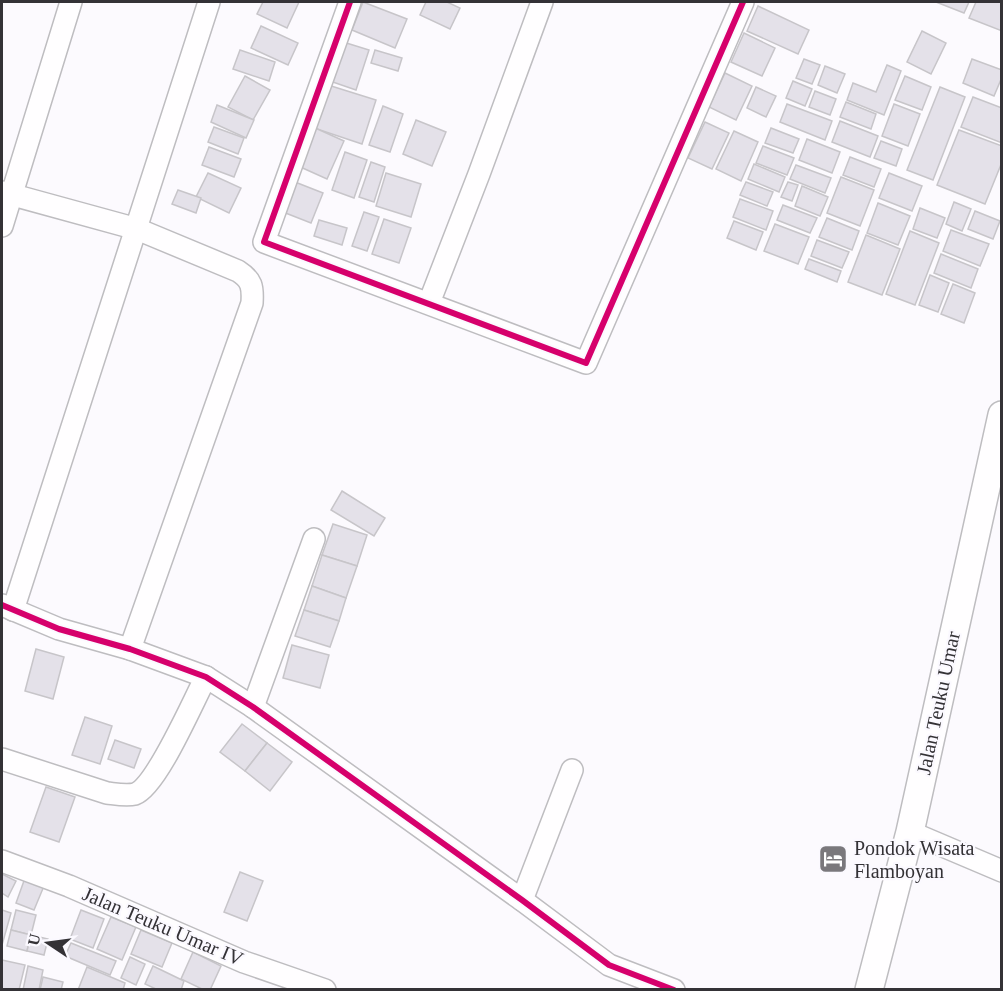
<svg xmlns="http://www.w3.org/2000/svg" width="1003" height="991" font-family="'Times New Roman',serif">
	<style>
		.building { fill: #e4e1e9; stroke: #c7c5c9; stroke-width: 1.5 }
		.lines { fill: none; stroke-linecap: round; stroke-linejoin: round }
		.minor-casing { stroke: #bebdc0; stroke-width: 24 }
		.tertiary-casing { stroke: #bebdc0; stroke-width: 30 }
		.minor { stroke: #fffeff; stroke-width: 21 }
		.tertiary { stroke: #fffeff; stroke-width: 27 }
		.cycleway-casing { stroke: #fbf9ff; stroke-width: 10 }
		.cycleway { stroke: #d6006c; stroke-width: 6 }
		.labels { text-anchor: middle; stroke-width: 4.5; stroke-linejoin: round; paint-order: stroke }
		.street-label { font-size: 20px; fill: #343236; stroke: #fbf9ff }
		.poi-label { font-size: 20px; fill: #343236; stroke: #fbf9ff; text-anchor: start }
	</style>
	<rect width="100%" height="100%" fill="#fcfafe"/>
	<g class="building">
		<path d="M 263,2 L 299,2 L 287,28 L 257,14 Z"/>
		<path d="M 363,2 L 407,19 L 395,48 L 352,30 Z"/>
		<path d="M 426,2 L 447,2 L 460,8 L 450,29 L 420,15 Z"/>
		<path d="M 936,2 L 969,2 L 964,13 Z"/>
		<path d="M 976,2 L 1002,2 L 1002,31 L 969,18 Z"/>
		<path d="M 758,6 L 809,30 L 798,54 L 747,31 Z"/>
		<path d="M 261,26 L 298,43 L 288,65 L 251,48 Z"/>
		<path d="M 922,31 L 946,43 L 931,74 L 907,62 Z"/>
		<path d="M 744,33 L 775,48 L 762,76 L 731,62 Z"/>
		<path d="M 340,41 L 369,50 L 356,90 L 327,80 Z"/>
		<path d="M 240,50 L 275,62 L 269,81 L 233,69 Z"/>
		<path d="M 375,50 L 402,58 L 398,71 L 371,63 Z"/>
		<path d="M 804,59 L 820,65 L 812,84 L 796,78 Z"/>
		<path d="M 972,59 L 1002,70 L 1002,77 L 994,96 L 963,83 Z"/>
		<path d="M 887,65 L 901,71 L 884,115 L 847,100 L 853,83 L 876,92 Z"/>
		<path d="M 825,66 L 845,74 L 837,93 L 818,85 Z"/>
		<path d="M 725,73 L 752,86 L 736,120 L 709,107 Z"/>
		<path d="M 245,76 L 270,90 L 253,120 L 228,107 Z"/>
		<path d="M 905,76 L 931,87 L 922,110 L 895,100 Z"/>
		<path d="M 793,81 L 812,89 L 805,106 L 786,98 Z"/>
		<path d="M 328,85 L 376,100 L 362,144 L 314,128 Z"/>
		<path d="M 756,87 L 776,96 L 766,117 L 747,108 Z"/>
		<path d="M 940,87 L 965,97 L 933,180 L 907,170 Z"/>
		<path d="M 815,91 L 836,99 L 830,115 L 809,107 Z"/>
		<path d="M 973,97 L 1002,108 L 1002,143 L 961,127 Z"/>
		<path d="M 846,102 L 876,114 L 871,129 L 840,117 Z"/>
		<path d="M 787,104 L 832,121 L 825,140 L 780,122 Z"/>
		<path d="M 894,104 L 920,114 L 908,146 L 882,136 Z"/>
		<path d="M 217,105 L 254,120 L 246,138 L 211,122 Z"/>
		<path d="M 383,106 L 403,114 L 390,152 L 369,145 Z"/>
		<path d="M 416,120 L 446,132 L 432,166 L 403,154 Z"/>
		<path d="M 840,121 L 878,136 L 870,157 L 832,142 Z"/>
		<path d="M 705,122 L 729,133 L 712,169 L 688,158 Z"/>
		<path d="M 214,127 L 244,138 L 238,154 L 208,142 Z"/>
		<path d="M 313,127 L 344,141 L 327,179 L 296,165 Z"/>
		<path d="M 771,128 L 799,139 L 793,153 L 765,143 Z"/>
		<path d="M 959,130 L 1002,146 L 1002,162 L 985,204 L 937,185 Z"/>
		<path d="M 734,131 L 758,142 L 741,181 L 716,169 Z"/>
		<path d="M 807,139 L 840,152 L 832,173 L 799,160 Z"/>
		<path d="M 881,141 L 902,149 L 896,166 L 874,158 Z"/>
		<path d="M 763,146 L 794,158 L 787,175 L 756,163 Z"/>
		<path d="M 209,147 L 241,159 L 234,177 L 202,165 Z"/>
		<path d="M 345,152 L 367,160 L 354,198 L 332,190 Z"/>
		<path d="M 850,157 L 881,169 L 874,187 L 843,175 Z"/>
		<path d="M 371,162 L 385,167 L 374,202 L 359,197 Z"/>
		<path d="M 754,164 L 785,177 L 779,192 L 748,179 Z"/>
		<path d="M 796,165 L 831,178 L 825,193 L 790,179 Z"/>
		<path d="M 208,173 L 241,188 L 229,213 L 196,197 Z"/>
		<path d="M 386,173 L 421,184 L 411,217 L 376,206 Z"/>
		<path d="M 889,173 L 922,186 L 912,211 L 879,198 Z"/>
		<path d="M 841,177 L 874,190 L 860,226 L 827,213 Z"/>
		<path d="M 295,182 L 323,193 L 311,223 L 283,212 Z"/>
		<path d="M 746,182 L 773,192 L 767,206 L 740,195 Z"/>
		<path d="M 788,182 L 798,185 L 792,201 L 781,197 Z"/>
		<path d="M 802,186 L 828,197 L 820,216 L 795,206 Z"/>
		<path d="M 178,190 L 201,198 L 196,213 L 172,204 Z"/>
		<path d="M 740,199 L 773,211 L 766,230 L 733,217 Z"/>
		<path d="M 954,202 L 971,209 L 962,231 L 946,224 Z"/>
		<path d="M 878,203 L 910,216 L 898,245 L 867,233 Z"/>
		<path d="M 783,205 L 817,218 L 810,233 L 777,220 Z"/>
		<path d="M 920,208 L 945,218 L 937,238 L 913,229 Z"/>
		<path d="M 975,211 L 1000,221 L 993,239 L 968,229 Z"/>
		<path d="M 364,212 L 379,217 L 367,251 L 352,246 Z"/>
		<path d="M 827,218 L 859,231 L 852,250 L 819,237 Z"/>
		<path d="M 384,219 L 411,228 L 399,263 L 372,254 Z"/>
		<path d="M 319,220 L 347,228 L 342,245 L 314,236 Z"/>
		<path d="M 734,221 L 763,232 L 756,250 L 727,238 Z"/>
		<path d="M 775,224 L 809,237 L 798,264 L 764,251 Z"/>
		<path d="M 951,230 L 989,244 L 980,266 L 943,251 Z"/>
		<path d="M 910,231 L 939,243 L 915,305 L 886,294 Z"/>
		<path d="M 866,235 L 900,249 L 882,295 L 848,282 Z"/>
		<path d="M 817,240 L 849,252 L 842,268 L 811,256 Z"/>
		<path d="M 941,254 L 978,269 L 971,288 L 934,273 Z"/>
		<path d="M 809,259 L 841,271 L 837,282 L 805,269 Z"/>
		<path d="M 930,275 L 949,283 L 938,312 L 919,305 Z"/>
		<path d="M 953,284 L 975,293 L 964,323 L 941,314 Z"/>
		<path d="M 342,491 L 385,518 L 374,536 L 331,510 Z"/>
		<path d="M 333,524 L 367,535 L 357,566 L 322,555 Z"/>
		<path d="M 322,555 L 357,566 L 346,598 L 312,586 Z"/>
		<path d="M 312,586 L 346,598 L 339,621 L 304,610 Z"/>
		<path d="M 304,610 L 339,621 L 330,647 L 295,636 Z"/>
		<path d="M 292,645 L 329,655 L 320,688 L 283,678 Z"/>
		<path d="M 36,649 L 64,657 L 53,699 L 25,691 Z"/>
		<path d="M 85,717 L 112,726 L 100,764 L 72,755 Z"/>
		<path d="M 242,724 L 267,743 L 245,771 L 220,752 Z"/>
		<path d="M 115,740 L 141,749 L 134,768 L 108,759 Z"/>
		<path d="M 267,743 L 292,762 L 270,791 L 245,771 Z"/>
		<path d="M 46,787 L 75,797 L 59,842 L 30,832 Z"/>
		<path d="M 240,872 L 263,881 L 247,921 L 224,912 Z"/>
		<path d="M 2,874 L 16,881 L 8,897 L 2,893 Z"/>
		<path d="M 25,878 L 44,886 L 34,910 L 16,903 Z"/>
		<path d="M 2,910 L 11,913 L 2,945 Z"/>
		<path d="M 16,910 L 36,915 L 31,935 L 11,930 Z"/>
		<path d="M 81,910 L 104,919 L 93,948 L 70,939 Z"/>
		<path d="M 111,917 L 136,927 L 122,960 L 97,949 Z"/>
		<path d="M 11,930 L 31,935 L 27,951 L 7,946 Z"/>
		<path d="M 141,930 L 172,943 L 162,967 L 131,954 Z"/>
		<path d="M 31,935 L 48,939 L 44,955 L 27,951 Z"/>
		<path d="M 71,943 L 116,961 L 110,975 L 65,956 Z"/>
		<path d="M 193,952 L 221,966 L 210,990 L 204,990 L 181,979 Z"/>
		<path d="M 130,957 L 145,964 L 136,985 L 121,978 Z"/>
		<path d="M 2,960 L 25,965 L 19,990 L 2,990 Z"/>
		<path d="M 28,966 L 43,970 L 39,990 L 23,990 Z"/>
		<path d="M 153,966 L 184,981 L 181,990 L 158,990 L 145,984 Z"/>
		<path d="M 87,967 L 125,983 L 123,990 L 78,990 Z"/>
		<path d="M 43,977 L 63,982 L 61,990 L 40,990 Z"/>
	</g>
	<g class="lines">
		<g class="minor-casing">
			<g id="minor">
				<path d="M 350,2 L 264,242 L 586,363 L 743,2"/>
				<path d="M 2,192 L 137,229 L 238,271 C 252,280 253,287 252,303 L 130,649"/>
				<path d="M 2,226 L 71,2"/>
				<path d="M 429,303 L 479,174 L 542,2"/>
				<path d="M 2,605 L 59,629 L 130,649 L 206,677 L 253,707 L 522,900 L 609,965 L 674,990"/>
				<path d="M 13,610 L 209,2"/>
				<path d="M 253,707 L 314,539"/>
				<path d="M 2,759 L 107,793 C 116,794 126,796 135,794 C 157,786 193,701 206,677"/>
				<path d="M 910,832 L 1002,871"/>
				<path d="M 2,861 L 69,886 L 244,962 L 325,990"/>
				<path d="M 522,900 L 572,770"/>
			</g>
		</g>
		<g class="tertiary-casing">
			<path id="tertiary" d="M 869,990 L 910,832 L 1002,415"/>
		</g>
		<use href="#minor" class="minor"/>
		<use href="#tertiary" class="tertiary"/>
		<g class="cycleway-casing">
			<g id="cycleway">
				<path d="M 350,2 L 264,242 L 586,363 L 743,2"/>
				<path d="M 2,605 L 59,629 L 130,649 L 206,677 L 253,707 L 522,900 L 609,965 L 674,990"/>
			</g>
		</g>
		<use href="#cycleway" class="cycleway"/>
	</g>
	<defs>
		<g id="hotel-square" transform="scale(1.5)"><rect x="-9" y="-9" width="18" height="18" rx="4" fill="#7a787c" stroke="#fbf9ff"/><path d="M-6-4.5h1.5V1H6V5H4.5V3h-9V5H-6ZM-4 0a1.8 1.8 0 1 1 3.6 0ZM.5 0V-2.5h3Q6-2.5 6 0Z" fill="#fff"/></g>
	</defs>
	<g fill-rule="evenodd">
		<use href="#hotel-square" x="833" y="859"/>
	</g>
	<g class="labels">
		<g class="street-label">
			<text transform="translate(938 703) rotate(-78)" y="7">Jalan Teuku Umar</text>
			<text transform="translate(163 926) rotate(23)" y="7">Jalan Teuku Umar IV</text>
		</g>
		<g class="poi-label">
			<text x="854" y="855">Pondok Wisata<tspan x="854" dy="23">Flamboyan</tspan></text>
		</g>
	</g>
	<rect width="1003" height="991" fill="none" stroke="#343236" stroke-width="6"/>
	<g transform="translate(48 943) rotate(283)" stroke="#fbf9ff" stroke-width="4.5" paint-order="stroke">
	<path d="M0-4.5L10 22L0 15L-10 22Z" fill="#343236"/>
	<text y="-9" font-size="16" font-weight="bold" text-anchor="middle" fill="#343236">U</text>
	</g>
</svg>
